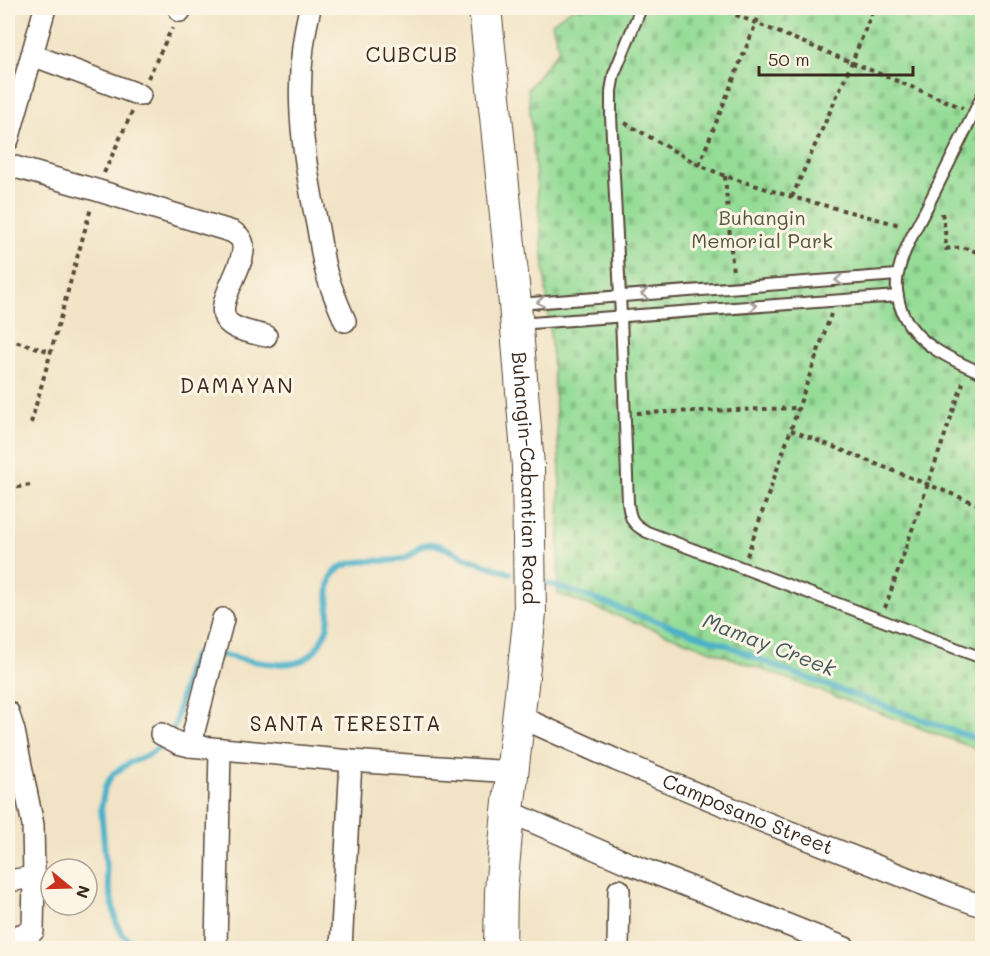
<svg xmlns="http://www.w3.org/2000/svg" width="990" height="956" font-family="Mali,sans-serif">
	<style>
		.cemetery { fill: url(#cemetery-stones); stroke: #68835a; stroke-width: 1.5 }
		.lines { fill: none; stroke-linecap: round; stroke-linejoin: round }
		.stream { stroke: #49b1c8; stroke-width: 6 }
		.service-casing { stroke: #564637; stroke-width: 14 }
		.minor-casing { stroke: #564637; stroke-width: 24 }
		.secondary-casing { stroke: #564637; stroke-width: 34 }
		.path { stroke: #564637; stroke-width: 4; stroke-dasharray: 4.5 4.5; stroke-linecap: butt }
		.service { stroke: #fff; stroke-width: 10 }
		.minor { stroke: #fff; stroke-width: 21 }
		.secondary { stroke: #fff; stroke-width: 32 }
		.oneway { stroke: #a79f9a }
		.labels { text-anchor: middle; stroke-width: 6; stroke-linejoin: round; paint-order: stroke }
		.park-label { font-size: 20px; fill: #52563c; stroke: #fcf5e5 }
		.street-label { font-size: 20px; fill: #3b2a1e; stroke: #fcf5e5 }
		.neighbourhood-label { font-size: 21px; letter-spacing: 1.5px; fill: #3b2a1e; stroke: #fcf5e5 }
		.water-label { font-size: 21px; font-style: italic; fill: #40595a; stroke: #fcf5e5 }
	</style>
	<defs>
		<pattern id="cemetery-stones" width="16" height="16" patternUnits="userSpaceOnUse" patternTransform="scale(1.5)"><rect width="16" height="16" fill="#95dc97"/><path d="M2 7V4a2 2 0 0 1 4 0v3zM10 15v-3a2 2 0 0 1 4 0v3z" fill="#81bd82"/></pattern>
	</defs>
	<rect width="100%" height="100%" fill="#fcf5e5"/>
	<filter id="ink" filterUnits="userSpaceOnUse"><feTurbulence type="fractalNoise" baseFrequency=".0167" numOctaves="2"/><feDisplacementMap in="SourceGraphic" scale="12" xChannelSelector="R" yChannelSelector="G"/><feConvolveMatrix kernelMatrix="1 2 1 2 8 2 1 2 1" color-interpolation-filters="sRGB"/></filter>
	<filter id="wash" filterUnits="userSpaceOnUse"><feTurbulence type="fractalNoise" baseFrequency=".008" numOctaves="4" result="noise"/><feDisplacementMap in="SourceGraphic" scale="24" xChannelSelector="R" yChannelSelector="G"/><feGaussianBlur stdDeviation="1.35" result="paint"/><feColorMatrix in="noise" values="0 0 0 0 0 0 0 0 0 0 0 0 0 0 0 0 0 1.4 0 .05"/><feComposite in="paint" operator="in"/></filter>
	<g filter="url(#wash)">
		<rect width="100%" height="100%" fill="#f1e3c5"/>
		<path class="cemetery" d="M 573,8 L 982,8 L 982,751 L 558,594 L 560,471 L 552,355 L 528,89 L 559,49 L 552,23 Z"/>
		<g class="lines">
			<g class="stream">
				<path d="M 542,582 L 578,593 L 621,609 L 727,645 L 782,669 L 982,741"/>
				<path d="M 158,948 L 133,943 L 122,934 L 116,922 L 107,876 L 101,808 L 105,787 L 113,774 L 129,763 L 148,755 L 165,744 L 175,725 L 187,671 L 194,656 L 204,650 C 229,656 285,673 307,658 C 314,653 320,644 323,637 C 325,633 328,628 328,624 C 331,610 325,593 331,579 C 341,554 382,564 402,559 C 414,556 419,542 433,544 C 445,546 456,554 467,558 C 481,564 496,568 510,573"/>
			</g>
		</g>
	</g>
	<g filter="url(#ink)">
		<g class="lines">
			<g class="service-casing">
				<g id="service">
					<path d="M 641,8 L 614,74 L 611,91 L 611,116 L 621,316 L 628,503 C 630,519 632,524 647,532 L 982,658"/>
					<path d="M 982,96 C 965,132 947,167 929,203 C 918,225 903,249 898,274 C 895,286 898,303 903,314 C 918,346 953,360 982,373"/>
					<path d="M 518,304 L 897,275"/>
					<path d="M 518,324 L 898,296"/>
				</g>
			</g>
			<g class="minor-casing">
				<g id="minor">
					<path d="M 310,8 C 292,82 302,151 317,224 C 321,242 322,261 328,278 C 333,293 339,307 345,321"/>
					<path d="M 180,11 L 181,8"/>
					<path d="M 32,55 L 140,95"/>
					<path d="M 8,140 L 45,8"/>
					<path d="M 8,165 L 96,190 L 233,232 C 235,234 238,235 240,238 C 256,258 206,307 230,324 C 239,331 255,333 266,336"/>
					<path d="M 8,712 L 14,731 L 33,825 L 34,877 L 33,931 L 8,939"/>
					<path id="s1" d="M 518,716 L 616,760 L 762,821 L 948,894 L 982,906"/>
					<path d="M 161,734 L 178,743 L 190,746 L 351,761 L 512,772"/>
					<path d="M 190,746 L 223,619"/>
					<path d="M 508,811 L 630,864 L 768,917 L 845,948"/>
					<path d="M 8,881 L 34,877"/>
					<path d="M 216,948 L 220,749"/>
					<path d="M 341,948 L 351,761"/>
					<path d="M 618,948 L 619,890"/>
				</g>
			</g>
			<g class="secondary-casing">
				<g id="secondary">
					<path id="s2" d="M 485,8 L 515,304 L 528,466 L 530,613 L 508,811 L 501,891 L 500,948"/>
				</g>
			</g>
			<g class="path">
				<path d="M 719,8 L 963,108"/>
				<path d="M 148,78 L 172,28"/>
				<path d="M 625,123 L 699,165 L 725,176 L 792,197 L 900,225"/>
				<path d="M 699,165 L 762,8"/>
				<path d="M 104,173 L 132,112"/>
				<path d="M 725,176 L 733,274"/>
				<path d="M 792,197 L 852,62 L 874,8"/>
				<path d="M 942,213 L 945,229 L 946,249 C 960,246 970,248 982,255"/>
				<path d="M 8,339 L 51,352"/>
				<path d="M 637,413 L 798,408"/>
				<path d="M 31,423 L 91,208"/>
				<path d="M 791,430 L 982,506"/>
				<path d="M 8,489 L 30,485"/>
				<path d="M 747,556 L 831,314"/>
				<path d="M 885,608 L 964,380"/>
			</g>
			<use href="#service" class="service"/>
			<use href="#minor" class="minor"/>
			<use href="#secondary" class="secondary"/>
		</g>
		<defs><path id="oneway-chevron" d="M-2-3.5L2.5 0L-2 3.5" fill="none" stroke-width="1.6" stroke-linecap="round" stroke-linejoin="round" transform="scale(1.5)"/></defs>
		<g class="oneway">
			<use href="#oneway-chevron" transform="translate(839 280) rotate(176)"/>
			<use href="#oneway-chevron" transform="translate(645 294) rotate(176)"/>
			<use href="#oneway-chevron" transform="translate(541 302) rotate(176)"/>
			<use href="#oneway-chevron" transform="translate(753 306) rotate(-4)"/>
		</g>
	</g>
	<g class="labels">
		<g class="park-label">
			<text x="762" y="225">Buhangin<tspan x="762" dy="23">Memorial Park</tspan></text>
		</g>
		<g class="street-label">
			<text dy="7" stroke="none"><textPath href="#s2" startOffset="472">Buhangin-Cabantian Road</textPath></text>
			<text dy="7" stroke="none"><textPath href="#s1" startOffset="250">Camposano Street</textPath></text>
		</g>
		<g class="neighbourhood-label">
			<text x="412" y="62">CUBCUB</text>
			<text x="237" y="393">DAMAYAN</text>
			<text x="346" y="731">SANTA TERESITA</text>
		</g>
		<g class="water-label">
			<text transform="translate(769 645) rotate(21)" y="7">Mamay Creek</text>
		</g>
	</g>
	<rect width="990" height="956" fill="none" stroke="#fcf5e5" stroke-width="30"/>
	<g transform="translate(69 887) rotate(109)"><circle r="28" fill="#fcf5e5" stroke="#afa495" stroke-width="1.5"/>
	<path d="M0-4.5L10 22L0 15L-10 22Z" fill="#c8321e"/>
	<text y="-9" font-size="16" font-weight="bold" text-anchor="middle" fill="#3b2a1e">N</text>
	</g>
	<path d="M759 66v9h154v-9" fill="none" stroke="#3b2a1e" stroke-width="3"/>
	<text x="768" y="66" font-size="18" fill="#3b2a1e" stroke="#fcf5e5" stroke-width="4.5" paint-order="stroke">50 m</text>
</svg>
